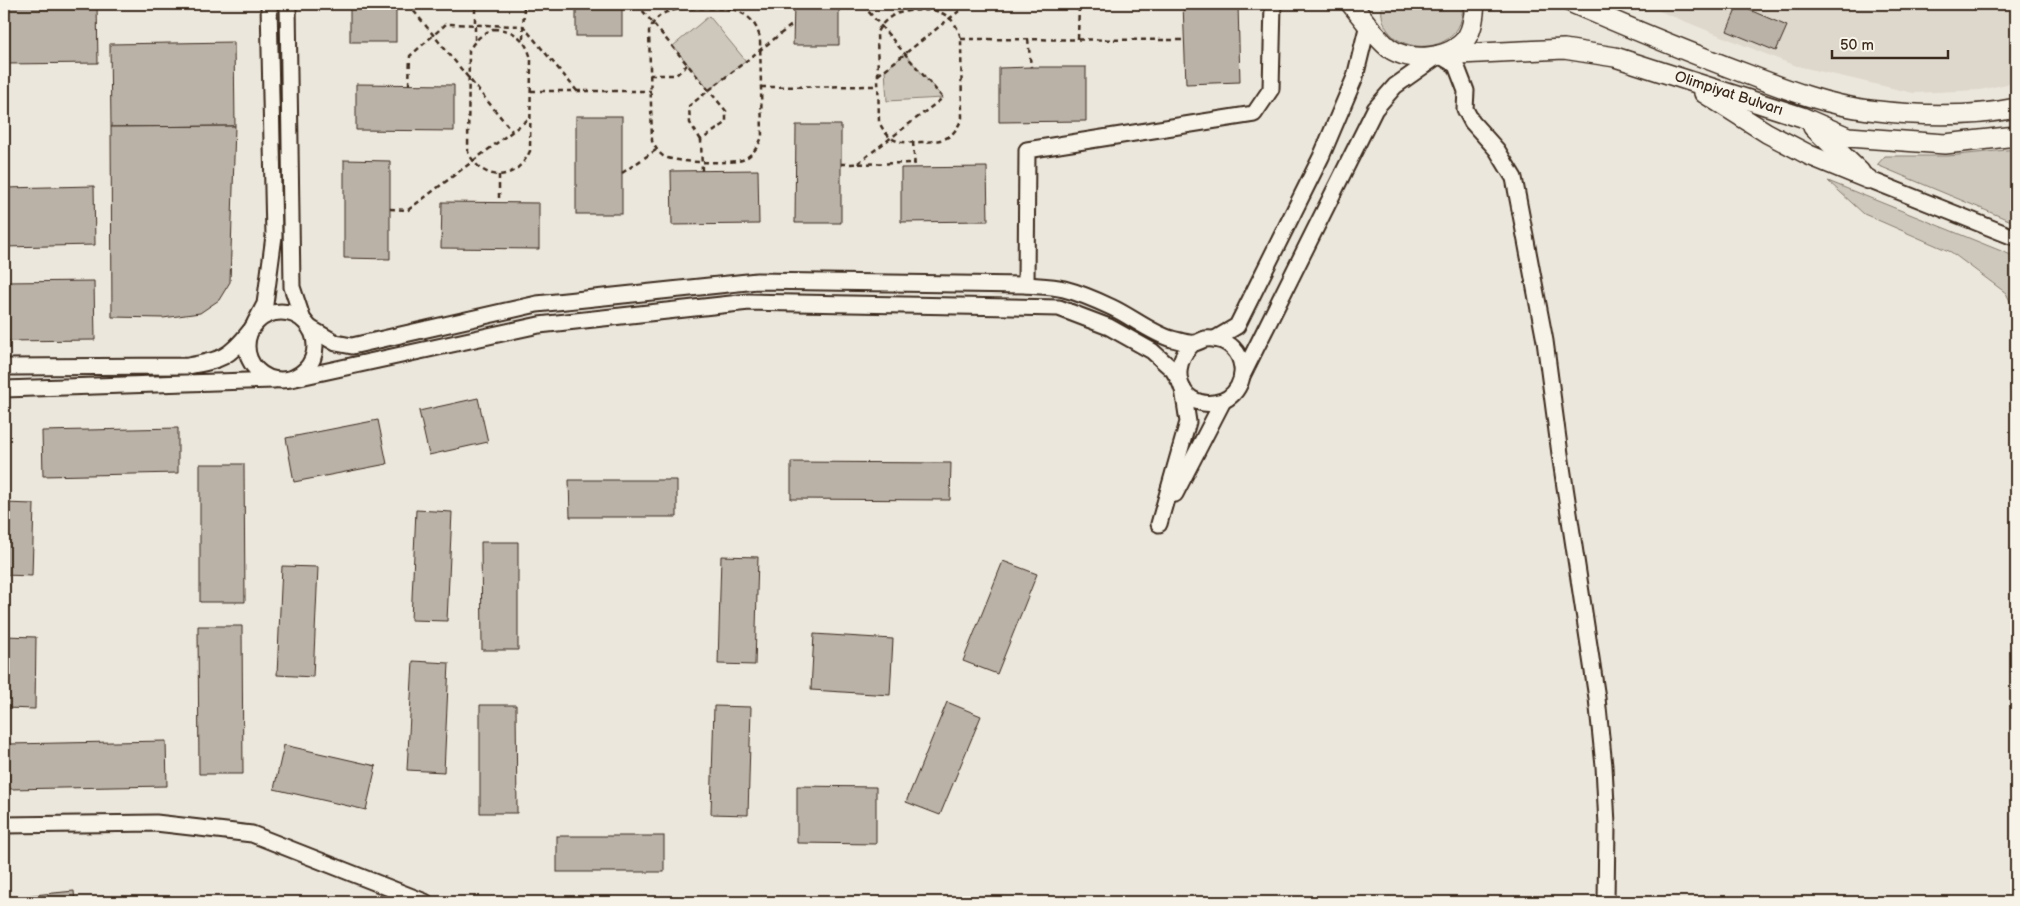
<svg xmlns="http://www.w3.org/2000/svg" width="2020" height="906" font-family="'Balsamiq Sans',sans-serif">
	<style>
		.built { fill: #ddd7cc }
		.green { fill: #cec8bc; stroke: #84796d }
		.building { fill: #bab2a7; stroke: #3b2a1e }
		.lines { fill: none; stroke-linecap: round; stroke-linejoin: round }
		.minor-casing { stroke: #3b2a1e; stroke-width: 19 }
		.major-casing { stroke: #3b2a1e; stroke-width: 22 }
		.path { stroke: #3b2a1e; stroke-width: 2.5; stroke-dasharray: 5 4; stroke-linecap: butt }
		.minor { stroke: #f7f3e8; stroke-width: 15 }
		.major { stroke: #f7f3e8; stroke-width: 19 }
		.labels { text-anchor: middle; stroke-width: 4; stroke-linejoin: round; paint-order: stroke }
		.street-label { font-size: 15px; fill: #3b2a1e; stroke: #f7f3e8 }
	</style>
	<rect width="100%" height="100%" fill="#ece7dc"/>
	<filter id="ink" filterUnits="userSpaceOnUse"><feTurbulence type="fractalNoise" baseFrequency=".02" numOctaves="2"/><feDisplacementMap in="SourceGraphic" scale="10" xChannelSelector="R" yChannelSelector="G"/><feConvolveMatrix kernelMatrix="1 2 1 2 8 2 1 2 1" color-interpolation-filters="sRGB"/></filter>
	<g filter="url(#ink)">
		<path class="built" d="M 1642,4 L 2016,4 L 2016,82 L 1980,90 L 1913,93 L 1793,65 Z"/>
		<g class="green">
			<path d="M 1382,4 L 1462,4 C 1469,61 1375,60 1382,4 Z"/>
			<path d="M 709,16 L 746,61 L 709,90 L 673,46 Z"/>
			<path d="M 905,54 L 943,98 L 887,101 L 885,70 Z"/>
			<path d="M 2016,149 L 2016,223 L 1877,165 L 1885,156 L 1948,156 Z"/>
			<path d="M 1828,181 L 2016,257 L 2016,313 L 2006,293 L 1951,252 L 1864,214 Z"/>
		</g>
		<g class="building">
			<path d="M 97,4 L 98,63 L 4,64 L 4,6 Z"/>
			<rect x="350" y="4" width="46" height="38"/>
			<rect x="576" y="4" width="46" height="32"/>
			<path d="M 794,4 L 839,4 L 839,45 L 793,45 Z"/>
			<path d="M 1183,4 L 1238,4 L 1240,82 L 1186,84 Z"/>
			<path d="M 1738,5 L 1787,26 L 1776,51 L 1727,31 Z"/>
			<path d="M 234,42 L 235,126 L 111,127 L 110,44 Z"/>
			<path d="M 1031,67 L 1086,67 L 1086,121 L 999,122 L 999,68 Z"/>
			<path d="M 356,84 L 454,85 L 454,131 L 356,130 Z"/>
			<rect x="576" y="116" width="46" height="98"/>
			<path d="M 796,125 L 841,125 L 841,223 L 795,223 Z"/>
			<path d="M 235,126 L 230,282 L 219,300 L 200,313 L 163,318 L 112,317 L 111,127 Z"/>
			<path d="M 344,160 L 390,161 L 390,259 L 344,258 Z"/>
			<path d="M 987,167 L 988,221 L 901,222 L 901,168 Z"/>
			<path d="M 758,170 L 759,224 L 672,225 L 671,171 Z"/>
			<path d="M 94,186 L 95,245 L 4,247 L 4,188 Z"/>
			<path d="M 442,202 L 539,203 L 539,249 L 441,248 Z"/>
			<path d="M 94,281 L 95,340 L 4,341 L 4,282 Z"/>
			<path d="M 478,398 L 488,442 L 429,455 L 419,411 Z"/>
			<path d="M 378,420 L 387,464 L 294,482 L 286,438 Z"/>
			<path d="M 178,428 L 178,473 L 43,476 L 42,431 Z"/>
			<path d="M 791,462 L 951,463 L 950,500 L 791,499 Z"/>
			<path d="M 200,464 L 244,464 L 245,602 L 200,602 Z"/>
			<path d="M 569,480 L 677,480 L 677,517 L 570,517 Z"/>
			<path d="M 4,503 L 34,504 L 32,576 L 4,575 Z"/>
			<path d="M 416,510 L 452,512 L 447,621 L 411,620 Z"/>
			<path d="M 481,542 L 518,542 L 518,650 L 482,650 Z"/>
			<path d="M 721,556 L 758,557 L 755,665 L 718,664 Z"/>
			<path d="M 1003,561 L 1037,574 L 997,674 L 963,661 Z"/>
			<path d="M 282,566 L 318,567 L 313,677 L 277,675 Z"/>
			<path d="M 198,626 L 242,626 L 243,774 L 199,774 Z"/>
			<path d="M 814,634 L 893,639 L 890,695 L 811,690 Z"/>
			<path d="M 4,636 L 36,637 L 35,709 L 4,708 Z"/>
			<path d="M 413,661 L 449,663 L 444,772 L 407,770 Z"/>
			<path d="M 947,702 L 981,716 L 940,815 L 906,802 Z"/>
			<path d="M 480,705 L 516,705 L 517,813 L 480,813 Z"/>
			<path d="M 714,706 L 751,707 L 748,815 L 711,814 Z"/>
			<path d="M 166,741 L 167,786 L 9,789 L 8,744 Z"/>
			<path d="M 284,745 L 376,766 L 366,810 L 274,789 Z"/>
			<path d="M 797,786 L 876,787 L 876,844 L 797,843 Z"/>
			<rect x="557" y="836" width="107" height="36"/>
			<path d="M 74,891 L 75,902 L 4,902 L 4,898 Z"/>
		</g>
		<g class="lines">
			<g class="minor-casing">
				<g id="minor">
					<path d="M 288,4 L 292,287 L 303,320"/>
					<path d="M 1868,179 L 2016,238"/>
					<path d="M 1026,285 L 1027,150 L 1254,114 L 1271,89 L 1273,4"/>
					<circle cx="281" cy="346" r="34"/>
					<path d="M 255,323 L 265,304 L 274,236 L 269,4"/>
					<path d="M 310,328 L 336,343 L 352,346 L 537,304 L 757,281 L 1026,285 C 1038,286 1053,286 1064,289 C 1080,293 1096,300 1111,307 C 1129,315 1153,334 1172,339 C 1178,340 1188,344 1194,343 C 1198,343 1201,340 1205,339 C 1215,338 1226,341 1233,348 C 1243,358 1245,375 1238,387 C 1233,396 1224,402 1214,403 C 1178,408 1167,365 1194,343"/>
					<path d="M 1215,339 L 1237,326 L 1321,157 L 1355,77 L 1368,24"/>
					<path d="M 4,367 L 188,366 C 221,360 229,358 250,331"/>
					<path d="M 1242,376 L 1375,109 L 1395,86 L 1439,55 L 1456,65 L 1466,91 L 1465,109 L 1472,122 L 1497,150 L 1514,178 L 1545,341 L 1560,454 L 1597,698 L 1604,766 L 1607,825 L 1606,902"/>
					<path d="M 291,379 L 539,325 L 749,302 L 1059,308 L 1109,327 L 1152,351 L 1173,370 L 1179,380"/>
					<path d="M 4,389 L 274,380"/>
					<path d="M 1175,494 L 1223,401"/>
					<path d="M 1159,524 L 1188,422 L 1183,389"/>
					<path d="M 4,825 L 156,823 L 252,834 L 425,902"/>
				</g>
			</g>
			<g class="major-casing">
				<g id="major">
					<path d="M 1351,4 C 1363,18 1375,37 1389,48 C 1410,63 1451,60 1467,37 C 1473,28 1474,14 1475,4"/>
					<path d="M 1574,4 C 1632,29 1690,53 1749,75 C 1788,90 1828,105 1869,110 C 1918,116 1968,118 2016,108"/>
					<path d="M 1439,55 L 1564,49 L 1615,57 L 1802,117 L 1848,137 L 1945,144 L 2016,136"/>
					<path d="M 1704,93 L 1767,133 L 1809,155 L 1868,179"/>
					<path d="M 1813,127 L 1860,172"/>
				</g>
			</g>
			<g class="path">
				<path d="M 408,4 L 512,131"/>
				<path d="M 637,4 L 726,111 L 726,123 L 701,140 L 702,171"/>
				<path d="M 732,9 C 748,14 756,22 760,38 L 762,137 C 758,147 752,156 742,160 C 730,164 673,163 663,156 C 658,152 655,147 652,141 L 649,31 C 652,25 655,19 661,15 C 675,5 714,9 732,9 Z"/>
				<path d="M 933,10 C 949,14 957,23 961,39 L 962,118 C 953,140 943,141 921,142 C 900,143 890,144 879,122 L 877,32 C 891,8 908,11 933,10 Z"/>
				<path d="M 493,29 C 514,29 526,39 531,59 L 530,151 C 516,182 483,183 468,152 L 469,50 C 476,39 482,34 493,29 Z"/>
				<path d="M 523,39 L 524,4"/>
				<path d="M 961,39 L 1185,40"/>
				<path d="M 1028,39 L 1031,67"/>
				<path d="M 1078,39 L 1079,4"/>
				<path d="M 475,40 L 475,4"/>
				<path d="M 650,75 L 676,75 L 687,65"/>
				<path d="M 878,75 L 968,4"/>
				<path d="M 409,85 L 410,56 L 446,24 L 523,26 L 577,91"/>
				<path d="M 761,87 L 878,86"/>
				<path d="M 531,91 L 651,91"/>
				<path d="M 701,140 L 690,123 L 689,106 L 793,24"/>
				<path d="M 913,142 L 915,168"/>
				<path d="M 858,163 L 943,98 L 862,4"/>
				<path d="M 841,164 L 914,163"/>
				<path d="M 622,173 L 656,150"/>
				<path d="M 499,175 L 499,202"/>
				<path d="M 390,209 L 408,210 L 530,118"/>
			</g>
			<use href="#minor" class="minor"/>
			<use href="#major" class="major"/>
		</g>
	</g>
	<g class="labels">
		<g class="street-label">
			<text transform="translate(1729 93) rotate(18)" y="5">Olimpiyat Bulvarı</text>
		</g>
	</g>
	<rect width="2020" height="906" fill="none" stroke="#f7f3e8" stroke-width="20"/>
	<rect x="10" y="10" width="2000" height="886" fill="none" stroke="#3b2a1e" stroke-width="2" filter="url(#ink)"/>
	<path d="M1832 50v8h116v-8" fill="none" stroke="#3b2a1e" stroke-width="2.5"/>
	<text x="1840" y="50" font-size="15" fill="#3b2a1e" stroke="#f7f3e8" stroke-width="4" paint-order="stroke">50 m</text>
</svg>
